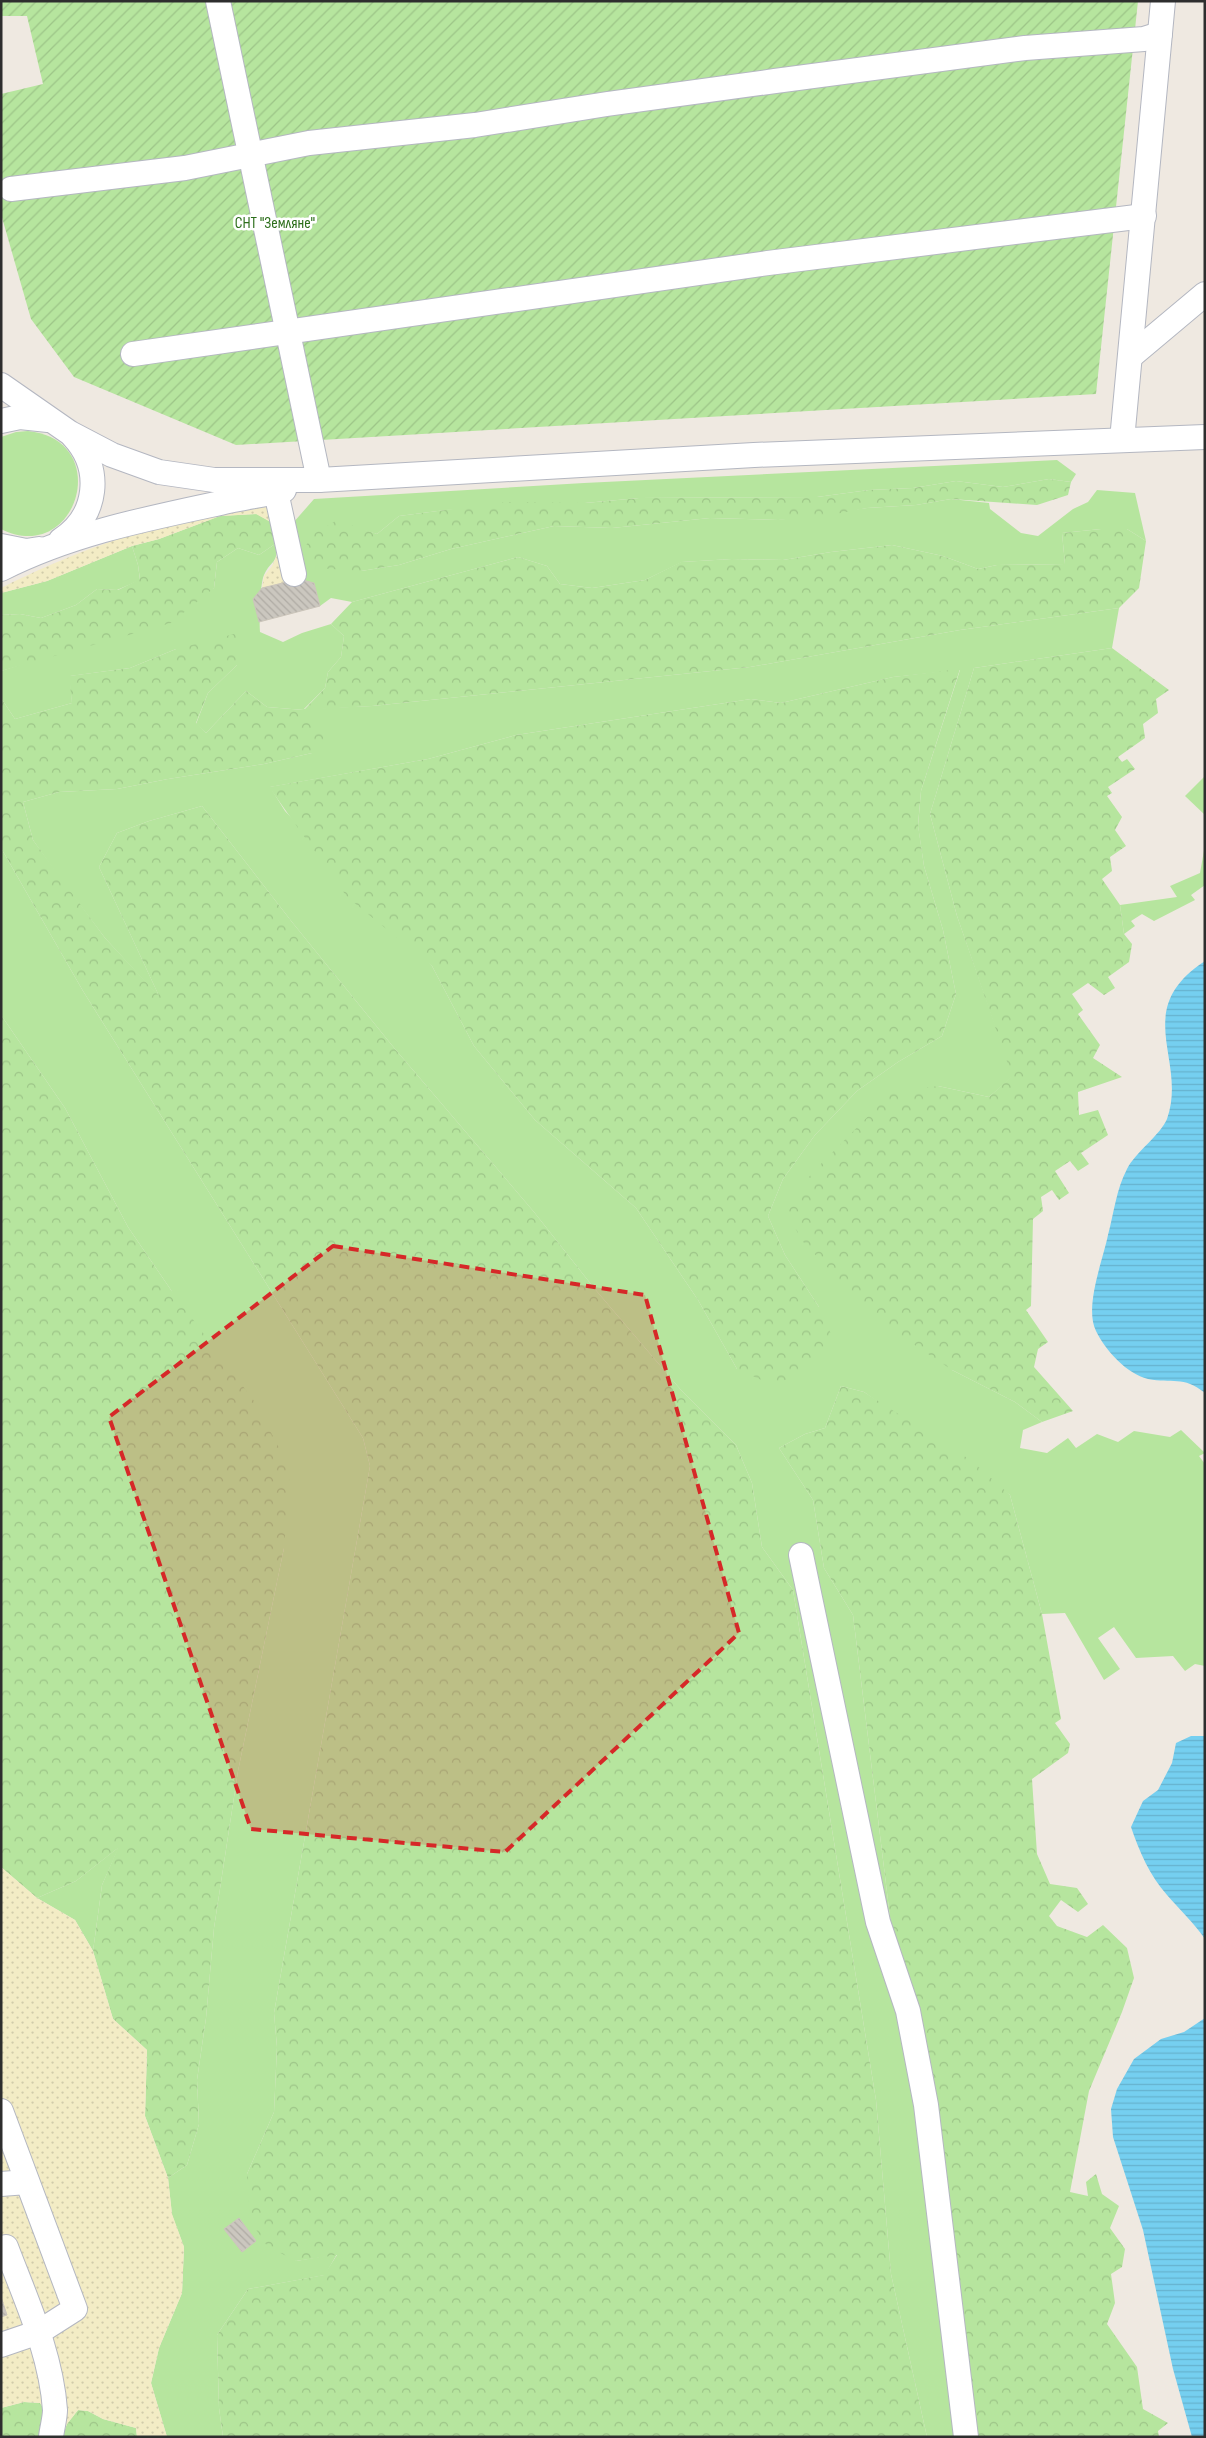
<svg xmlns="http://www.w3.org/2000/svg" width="1206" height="2438" font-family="'Sofia Sans Condensed',sans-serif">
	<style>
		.grass { fill: #b6e59e; fill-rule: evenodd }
		.forest { fill: url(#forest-crowns) }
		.sand { fill: url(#sand-dots) }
		.garden { fill: url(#garden-furrows) }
		.water { fill: url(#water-rules) }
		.building { fill: url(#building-back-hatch); stroke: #cbc5ba }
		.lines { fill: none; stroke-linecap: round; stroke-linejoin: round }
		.minor-casing { stroke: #b4b7c1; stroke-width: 26 }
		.minor { stroke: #fff; stroke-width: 24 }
		.marked { fill: #d62828; fill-opacity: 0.2; stroke: #d62828; stroke-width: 4; stroke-dasharray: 10 6; stroke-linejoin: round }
		.labels { text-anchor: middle; stroke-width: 5; stroke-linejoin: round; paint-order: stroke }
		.park-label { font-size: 16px; fill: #2c6e1b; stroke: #fff }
	</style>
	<defs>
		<pattern id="forest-crowns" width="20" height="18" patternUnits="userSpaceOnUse" patternTransform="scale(1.25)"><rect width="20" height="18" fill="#b6e59e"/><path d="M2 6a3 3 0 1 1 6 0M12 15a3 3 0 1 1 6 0" fill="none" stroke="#9dc588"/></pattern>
		<pattern id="sand-dots" width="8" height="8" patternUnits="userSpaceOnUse" patternTransform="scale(1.25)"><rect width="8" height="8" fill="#f3ecc5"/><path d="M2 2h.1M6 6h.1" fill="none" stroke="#d1cbaa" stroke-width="1.8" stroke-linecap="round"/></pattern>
		<pattern id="garden-furrows" width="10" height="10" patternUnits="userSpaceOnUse" patternTransform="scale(1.25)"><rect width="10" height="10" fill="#b6e59e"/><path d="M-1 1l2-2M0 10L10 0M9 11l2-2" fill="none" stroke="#9dc588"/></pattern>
		<pattern id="water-rules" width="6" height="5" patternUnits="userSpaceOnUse" patternTransform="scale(1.25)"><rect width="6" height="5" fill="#75cff0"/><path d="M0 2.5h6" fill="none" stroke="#66b2ce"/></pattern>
		<pattern id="building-back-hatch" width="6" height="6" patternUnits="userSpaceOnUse" patternTransform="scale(1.25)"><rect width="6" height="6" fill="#cbc7bf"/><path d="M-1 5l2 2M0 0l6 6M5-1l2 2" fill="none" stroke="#afaba4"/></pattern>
	</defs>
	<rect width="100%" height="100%" fill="#efe9e1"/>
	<g class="grass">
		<path d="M 28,431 C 115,440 77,567 1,529 L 1,437 L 16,432 Z"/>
		<path d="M 1057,460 L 1076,474 L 1071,482 L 1049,479 L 1003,487 L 956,481 L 913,488 L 869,490 L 817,497 L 639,498 L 585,503 L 446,510 L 399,516 L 377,534 L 360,529 L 361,571 L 399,565 L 451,549 L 554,526 L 612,528 L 710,518 L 778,520 L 867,508 L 916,505 L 951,499 L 989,503 L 990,509 L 1021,533 L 1038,536 L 1073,509 L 1088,502 L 1097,490 L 1135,493 L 1146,541 L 1127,529 L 1101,529 L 1062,533 L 1065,564 L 997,565 L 978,569 L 943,556 L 892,545 L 831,552 L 783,560 L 732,559 L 682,562 L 645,580 L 592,588 L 560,584 L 547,566 L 518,557 L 352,602 L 331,598 L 320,606 L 314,583 L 299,579 L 293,523 L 314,499 L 584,483 Z"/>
		<path d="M 275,544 C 280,563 270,561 264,575 C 260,584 259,621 260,632 L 283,642 L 302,633 L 331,624 L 344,636 L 341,657 L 328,672 L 325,688 L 304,709 L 372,706 L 750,667 L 960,630 L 1119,608 L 1112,648 L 974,668 L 930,814 L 957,916 L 1013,1076 L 989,1097 L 938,1086 L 952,1370 L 1015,1402 L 1042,1422 L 1023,1430 L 1020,1448 L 1047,1453 L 1068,1438 L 1076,1448 L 1097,1434 L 1118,1442 L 1134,1431 L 1170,1437 L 1181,1430 L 1205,1453 L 1199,1456 L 1205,1464 L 1205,1666 L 1195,1664 L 1185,1671 L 1173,1656 L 1136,1658 L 1114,1627 L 1098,1638 L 1120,1669 L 1104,1680 L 1065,1613 L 1042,1614 L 1010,1495 L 864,1392 L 841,1386 L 825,1428 L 805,1434 L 779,1448 L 813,1500 L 824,1568 L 853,1615 L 892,1933 L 973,2437 L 927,2437 L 891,2274 L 876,2100 L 793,1590 L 762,1547 L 752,1483 L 736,1445 L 681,1390 L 594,1288 L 534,1212 L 395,1049 L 292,922 L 202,806 L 149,821 L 117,833 L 99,867 L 160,998 L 105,938 L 59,877 L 33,840 L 23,802 L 59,792 L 117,789 L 168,779 L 264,764 L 312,753 L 304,710 L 267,707 L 246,691 L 206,733 L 196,724 L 208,693 L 237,665 L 176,649 L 130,668 L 70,676 L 72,703 L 15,719 L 1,698 L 1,671 L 51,655 L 214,588 L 217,562 L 238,548 L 259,555 ZM 960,670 L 921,791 L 918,826 L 924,866 L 943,930 L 956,994 L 942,1036 L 898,1062 L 857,1091 L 815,1135 L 783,1179 L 768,1216 L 785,1255 L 819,1307 L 737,1369 L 698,1300 L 636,1208 L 535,1120 L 474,1046 L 432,966 L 285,811 L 270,787 L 428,759 L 516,735 L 751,699 L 781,703 L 893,677 Z"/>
		<path d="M 132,546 L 138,565 L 140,580 L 117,590 L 97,589 L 76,605 L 41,618 L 20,614 L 1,615 L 1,593 L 47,581 Z"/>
		<path d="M 1205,776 L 1205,815 L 1185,796 Z"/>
		<path d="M 1205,845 L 1205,885 L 1191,895 L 1195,900 L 1154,921 L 1142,914 L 1131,921 L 1135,926 L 1124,934 L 1120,905 L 1177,897 L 1170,886 L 1200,873 Z"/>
		<path d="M 1,848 L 83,991 L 363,1438 L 370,1466 L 274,2013 L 277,2047 L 274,2112 L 247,2174 L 296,2261 L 337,2254 L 325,2275 L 248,2289 L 217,2335 L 219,2408 L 223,2437 L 167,2437 L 151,2383 L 159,2348 L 182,2293 L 184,2247 L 172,2215 L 168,2178 L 187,2165 L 199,2124 L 197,2080 L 206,2018 L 214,1928 L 238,1771 L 284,1548 L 171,1290 L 128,1227 L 65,1108 L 1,1015 ZM 239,2218 L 256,2241 L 242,2252 L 224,2229 Z"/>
		<path d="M 119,1847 L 102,1885 L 93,1951 L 75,1920 L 37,1898 L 76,1881 Z"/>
	</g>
	<g class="forest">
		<path d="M 1049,479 L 1071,482 L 1068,495 L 1037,505 L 951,499 L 916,505 L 867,508 L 815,518 L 778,520 L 710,518 L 612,528 L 554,526 L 451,549 L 399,565 L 361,571 L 317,568 L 299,555 L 315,533 L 337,520 L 377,534 L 399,516 L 507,502 L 585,503 L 639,498 L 817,497 L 869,490 L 913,488 L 956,481 L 1003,487 Z"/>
		<path d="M 257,514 L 276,525 L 275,544 L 259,555 L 238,548 L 217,562 L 214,588 L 171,623 L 1,671 L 1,615 L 20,614 L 41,618 L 76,605 L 97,589 L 118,590 L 140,579 L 138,565 L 132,546 L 159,539 L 220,516 Z"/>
		<path d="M 1101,529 L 1127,529 L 1146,541 L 1139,588 L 1119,608 L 960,630 L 750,667 L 372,706 L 305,710 L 333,734 L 312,753 L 264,764 L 168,779 L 117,789 L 59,792 L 23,802 L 33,840 L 105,938 L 159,996 L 99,867 L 117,833 L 149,821 L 202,806 L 292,922 L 395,1049 L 534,1212 L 594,1288 L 681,1390 L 736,1445 L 752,1483 L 762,1547 L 793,1590 L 876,2100 L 891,2274 L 927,2437 L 223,2437 L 219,2408 L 217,2335 L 248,2289 L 324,2275 L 337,2255 L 296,2261 L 267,2246 L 249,2219 L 247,2174 L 274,2112 L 277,2047 L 274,2013 L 370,1466 L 363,1438 L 83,991 L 1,848 L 1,698 L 15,719 L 72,703 L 69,676 L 130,668 L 176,649 L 238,633 L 237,665 L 208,693 L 196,723 L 206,733 L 246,691 L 267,707 L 304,710 L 325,688 L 328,672 L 341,657 L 344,636 L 331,624 L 352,602 L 518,557 L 547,566 L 560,584 L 592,588 L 645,580 L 681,562 L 732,559 L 783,560 L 831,552 L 892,545 L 943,556 L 978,569 L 997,565 L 1065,564 L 1062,533 Z"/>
		<path d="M 1112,648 L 1169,690 L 1156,699 L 1158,713 L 1143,724 L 1145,738 L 1118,757 L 1122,762 L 1127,759 L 1135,769 L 1108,787 L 1112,793 L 1107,796 L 1122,817 L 1115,830 L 1126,846 L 1110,857 L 1112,871 L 1102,879 L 1120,905 L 1124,934 L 1132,944 L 1129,962 L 1108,977 L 1115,988 L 1104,995 L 1088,983 L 1072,994 L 1083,1010 L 1078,1014 L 1100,1045 L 1093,1058 L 1122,1077 L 1078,1092 L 1079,1115 L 1098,1110 L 1108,1135 L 1081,1153 L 1089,1164 L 1078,1171 L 1070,1161 L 1055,1171 L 1069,1193 L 1059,1200 L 1052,1190 L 1041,1197 L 1043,1211 L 1033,1219 L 1031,1306 L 1026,1310 L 1048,1342 L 1038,1349 L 1034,1367 L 1073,1411 L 1042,1422 L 1015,1402 L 952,1370 L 879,1321 L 804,1243 L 783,1208 L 814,1171 L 891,1093 L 938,1086 L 989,1097 L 1012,1076 L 957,916 L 930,814 L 974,668 Z"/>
		<path d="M 960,669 L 921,791 L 918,825 L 924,866 L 943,930 L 956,994 L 942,1036 L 898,1062 L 857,1091 L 815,1135 L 783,1179 L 768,1216 L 785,1255 L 819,1307 L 836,1345 L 800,1376 L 770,1384 L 737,1369 L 698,1300 L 636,1208 L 535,1120 L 474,1046 L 432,966 L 347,897 L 269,787 L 428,759 L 516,735 L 751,699 L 781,703 L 893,677 Z"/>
		<path d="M 1,1015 L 65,1108 L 128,1227 L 171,1290 L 254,1401 L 290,1468 L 284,1548 L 238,1771 L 214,1928 L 206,2018 L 197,2080 L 199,2124 L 187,2165 L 168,2178 L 145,2116 L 147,2050 L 113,2019 L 93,1951 L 102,1885 L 118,1848 L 76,1881 L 37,1898 L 1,1867 Z"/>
		<path d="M 841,1386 L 864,1392 L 972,1461 L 1010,1495 L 1042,1614 L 1061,1719 L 1055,1723 L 1070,1744 L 1068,1753 L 1032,1779 L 1037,1854 L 1050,1884 L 1077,1888 L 1088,1904 L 1078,1912 L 1061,1900 L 1049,1916 L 1057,1926 L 1087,1937 L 1103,1925 L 1127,1948 L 1134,1978 L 1122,2012 L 1089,2091 L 1070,2192 L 1088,2196 L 1086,2182 L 1096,2174 L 1102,2194 L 1119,2206 L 1110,2228 L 1125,2249 L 1122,2267 L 1111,2274 L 1115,2303 L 1107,2324 L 1137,2367 L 1143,2409 L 1168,2423 L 1158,2431 L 1159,2437 L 973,2437 L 892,1933 L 853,1615 L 824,1568 L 813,1500 L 779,1448 L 805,1434 L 825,1428 Z"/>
		<path d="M 24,2402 L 40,2403 L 49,2416 L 45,2437 L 1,2436 L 1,2408 Z"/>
		<path d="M 78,2410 L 88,2411 L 103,2419 L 136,2428 L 137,2437 L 62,2437 L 67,2424 Z"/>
	</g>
	<g class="sand">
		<path d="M 274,506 L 290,581 L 262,588 L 264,576 L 272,566 L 278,553 L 276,525 L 256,514 L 220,516 L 159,539 L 132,546 L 47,581 L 1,593 L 1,588 C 65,556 136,529 206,516 C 228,511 251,509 274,506 Z"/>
		<path d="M 1,1867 L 37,1898 L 75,1920 L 93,1951 L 113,2019 L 147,2050 L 145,2116 L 168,2178 L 172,2214 L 184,2247 L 182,2293 L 159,2348 L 151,2383 L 167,2437 L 137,2437 L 136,2428 L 103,2419 L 88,2411 L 78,2410 L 67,2424 L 62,2437 L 40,2403 L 24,2402 L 1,2408 L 1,2317 L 7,2314 L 1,2297 Z"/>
	</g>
	<path class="garden" d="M 1,1 L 1138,1 L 1096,394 L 236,445 L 74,377 L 31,319 L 1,214 L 1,94 L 43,84 L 27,16 L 1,16 Z"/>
	<g class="water">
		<path d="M 1205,961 L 1205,1393 C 1183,1375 1172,1384 1148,1379 C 1127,1374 1105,1350 1096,1331 C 1084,1307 1103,1260 1108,1235 C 1114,1213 1116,1190 1127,1169 C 1135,1153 1161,1134 1167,1119 C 1188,1060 1130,1010 1205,961 Z"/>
		<path d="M 1191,1736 L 1205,1736 L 1205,1939 C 1193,1922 1180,1910 1167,1895 C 1150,1876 1139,1851 1131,1827 L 1143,1801 L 1158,1790 L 1172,1763 L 1176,1743 Z"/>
		<path d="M 1205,2018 L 1205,2437 L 1192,2437 L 1173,2369 L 1143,2230 L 1113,2137 L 1111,2109 L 1117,2089 L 1134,2059 L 1161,2039 L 1184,2032 Z"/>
	</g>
	<g class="building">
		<path d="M 299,579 L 314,583 L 320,606 L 259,622 L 253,599 L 262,588 Z"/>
		<path d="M 239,2218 L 256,2241 L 242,2252 L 224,2229 Z"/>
		<path d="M 1,2297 L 7,2315 L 1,2317 Z"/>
	</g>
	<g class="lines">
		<g class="minor-casing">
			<g id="minor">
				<path d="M 218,1 L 319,480"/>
				<path d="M 11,189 L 185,168 L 309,143 L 475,125 L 607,104 L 775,81 L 1025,48 L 1144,39 L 1160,34"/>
				<path d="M 133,354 L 768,263 L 1144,216"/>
				<path d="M 1131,356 L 1205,294"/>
				<path d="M 1,385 L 70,433 L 112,455 L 159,472 L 214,480 L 319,480 L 754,455 L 1205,437"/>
				<path d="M 1,421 L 20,417 L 48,420"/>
				<path d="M 1122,440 L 1163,1"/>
				<path d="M 276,492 L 294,574"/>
				<path d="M 61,540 C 98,516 103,468 73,436"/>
				<path d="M 1,546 L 26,551 L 39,549"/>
				<path d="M 1,569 C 70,534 145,519 220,503 C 241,498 263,495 284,490"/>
				<path d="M 801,1555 L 878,1922 L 908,2011 L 926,2105 L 966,2437"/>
				<path d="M 1,2111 L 75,2309 L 39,2332 L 1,2345"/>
				<path d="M 1,2184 L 27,2182"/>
				<path d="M 6,2247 C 26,2300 51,2353 55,2410 C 55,2418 52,2428 51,2437"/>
			</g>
		</g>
		<use href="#minor" class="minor"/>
	</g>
	<path class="marked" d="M 333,1246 L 645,1295 L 739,1633 L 505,1852 L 251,1829 L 109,1417 Z"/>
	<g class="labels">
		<g class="park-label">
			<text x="275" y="228">СНТ "Земляне"</text>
		</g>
	</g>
	<rect width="1206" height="2438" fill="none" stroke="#2e2e2e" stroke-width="5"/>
</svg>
